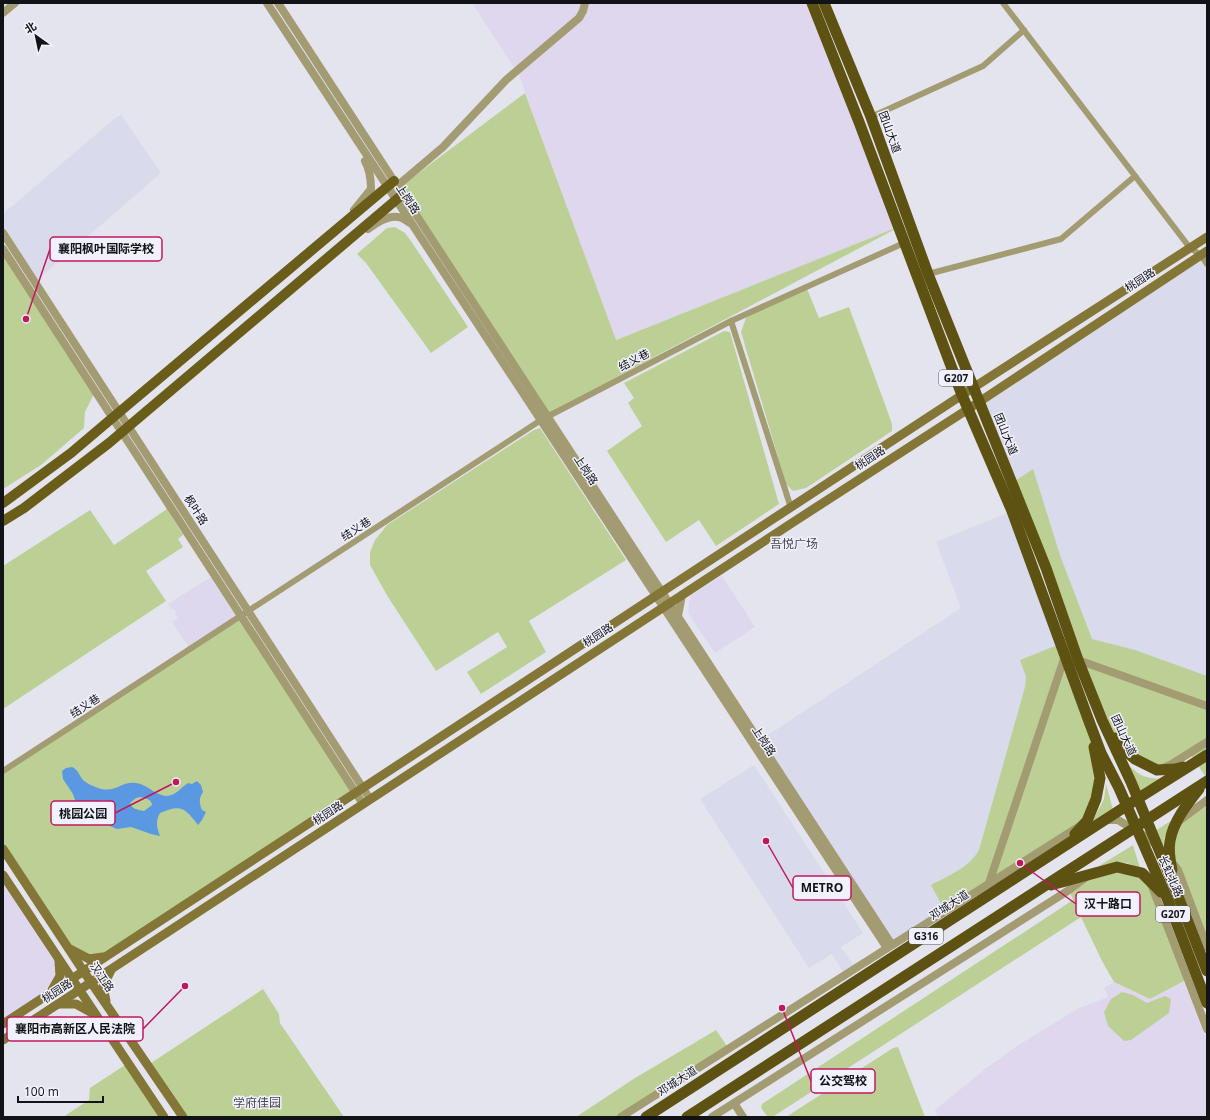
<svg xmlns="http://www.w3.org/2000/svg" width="1210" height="1120" font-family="'Open Sans','Noto Sans SC',sans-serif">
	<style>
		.built { fill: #d9daec }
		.industrial { fill: #ded7ed }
		.education { fill: #ddd8ee }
		.green { fill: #bcd096 }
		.water { fill: #5a99e2; fill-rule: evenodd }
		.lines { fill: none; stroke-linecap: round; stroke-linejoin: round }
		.minor { stroke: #a39b72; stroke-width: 6 }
		.tertiary { stroke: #a39b72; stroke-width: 8 }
		.secondary { stroke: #837636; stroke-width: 9 }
		.primary { stroke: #695d19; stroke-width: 10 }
		.trunk { stroke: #5d5212; stroke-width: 11 }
		.labels { text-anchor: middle; stroke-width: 3; stroke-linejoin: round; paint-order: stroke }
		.shield { fill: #f1f1fd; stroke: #55565b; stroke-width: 1 }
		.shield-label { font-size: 10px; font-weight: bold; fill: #121316 }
		.street-label { font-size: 11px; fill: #121316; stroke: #f1f1fd }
		.neighbourhood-label { font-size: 12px; fill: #484851; stroke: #f1f1fd }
		.leader { fill: none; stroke: #c2185b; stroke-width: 1.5 }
		.callout-dot { fill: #c2185b; stroke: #f1f1fd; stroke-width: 1.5 }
		.callout { fill: #f1f1fd; stroke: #c2185b; stroke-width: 1.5 }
		.callout-label { font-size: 12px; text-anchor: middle; font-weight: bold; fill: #121316 }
	</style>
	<rect width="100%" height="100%" fill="#e4e4ef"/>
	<g class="built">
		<path d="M 121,115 L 161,173 L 35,282 L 3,233 L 3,214 L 114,119 Z"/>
		<path d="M 1201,255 L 1207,264 L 1207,706 L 1078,660 L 979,402 Z"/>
		<path d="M 1012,511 L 1065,656 L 989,883 L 892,945 L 759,741 L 961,608 L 936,542 Z"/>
		<path d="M 754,765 L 863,933 L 841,947 L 855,968 L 845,975 L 832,954 L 809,968 L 700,799 Z"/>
	</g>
	<g class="industrial">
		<path d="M 472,3 L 814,3 L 903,225 L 615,340 L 519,75 Z"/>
		<path d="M 3,875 L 58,958 L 64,981 L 3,1021 Z"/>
		<path d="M 1114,982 L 1150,999 L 1184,982 L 1207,1041 L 1207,1117 L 938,1117 L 935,1110 L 984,1070 L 1017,1046 L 1077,1009 L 1108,997 L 1104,988 Z"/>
	</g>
	<g class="education">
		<path d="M 214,575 L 241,616 L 190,649 L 172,622 L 178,618 L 175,614 L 176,612 L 174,609 L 172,610 L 168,604 Z"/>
		<path d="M 722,576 L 755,627 L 715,653 L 688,613 L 689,603 L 691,595 Z"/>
	</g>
	<g class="green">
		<path d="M 525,93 L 616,340 L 903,225 L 543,416 L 396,190 Z"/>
		<path d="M 395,227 L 405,233 L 411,241 L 468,327 L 431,353 L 366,263 L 357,254 L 387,228 Z"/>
		<path d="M 3,249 L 94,390 L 93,396 L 85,412 L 84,428 L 41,465 L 3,489 Z"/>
		<path d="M 805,284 L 819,318 L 849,307 L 886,407 L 892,424 L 892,431 L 806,488 L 793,491 L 786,484 L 741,332 L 746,318 Z"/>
		<path d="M 724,331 L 730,332 L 779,504 L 716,546 L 699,520 L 666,542 L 607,451 L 642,426 L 628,403 L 634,398 L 624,383 Z"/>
		<path d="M 540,428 L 626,560 L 529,621 L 546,652 L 481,694 L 467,672 L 507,647 L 498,632 L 436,671 L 388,597 L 370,565 L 370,552 L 375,540 L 387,525 L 534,430 Z"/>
		<path d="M 1033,469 L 1061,558 L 1092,639 L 1135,650 L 1207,676 L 1207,779 L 1190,753 L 1157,770 L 1135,759 L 1102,720 L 1012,483 Z"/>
		<path d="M 167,509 L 183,535 L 178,539 L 183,547 L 146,571 L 166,601 L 3,709 L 3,566 L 90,510 L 114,545 Z"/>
		<path d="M 241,616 L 356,793 L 106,957 L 89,959 L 69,948 L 3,849 L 3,771 Z"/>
		<path d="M 1060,644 L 1090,724 L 1100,778 L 1087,821 L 945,911 L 931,885 C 948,876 970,867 979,850 L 1025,687 L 1026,677 L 1020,660 Z"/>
		<path d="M 1128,765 C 1143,778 1146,778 1165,779 L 1139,794 Z"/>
		<path d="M 1106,784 L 1113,810 L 1090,826 L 1104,799 Z"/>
		<path d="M 1207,800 L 1207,947 L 1178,870 L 1170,841 L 1176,824 Z"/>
		<path d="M 1172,820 L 1164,839 L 1163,853 L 1155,831 Z"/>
		<path d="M 1133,845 L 1140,868 L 1127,863 L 1118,862 L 1099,866 Z"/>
		<path d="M 1117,867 L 1142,873 L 1188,979 L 1150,999 L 1114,982 L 1102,961 L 1081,917 L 774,1116 L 767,1116 L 761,1108 L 762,1104 L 1073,900 L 1069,890 L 1090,874 Z"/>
		<path d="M 263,989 L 279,1014 L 280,1023 L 344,1117 L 183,1117 L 148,1065 Z"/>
		<path d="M 1122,992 L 1133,995 L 1147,1003 L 1165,996 L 1171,999 L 1169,1013 L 1131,1040 L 1124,1041 L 1108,1026 L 1104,1012 L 1111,999 Z"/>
		<path d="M 716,1030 L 729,1049 L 621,1117 L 576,1117 L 635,1078 Z"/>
		<path d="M 898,1047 L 925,1117 L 786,1117 L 893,1048 Z"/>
		<path d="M 128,1063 L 164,1117 L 63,1117 L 89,1100 L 90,1088 Z"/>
	</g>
	<path class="water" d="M 72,767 C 79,770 79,776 84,781 C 88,784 93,786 98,788 C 116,794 120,781 136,783 C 147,784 156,796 167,796 C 177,795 180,788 188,783 L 192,784 L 197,781 L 201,785 L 203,792 C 199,798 199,803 202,810 L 206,812 L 202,820 L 198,825 C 185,808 181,804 160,813 C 155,822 157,827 160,836 L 151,834 L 131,827 L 117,829 L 89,817 L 80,809 L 76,803 L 73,794 L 63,779 L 62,771 L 66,768 ZM 141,797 C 146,798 152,800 152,805 L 144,811 C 138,810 132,809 130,803 L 136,798 ZM 103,800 L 113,803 L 115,806 C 110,816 100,811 95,805 L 96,803 Z"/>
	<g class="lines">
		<g class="minor">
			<path d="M 1003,3 L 1190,248 L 1201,255 L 1207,264"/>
			<path d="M 871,117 L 983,66 L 1024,30"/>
			<path d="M 928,274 L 1061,239 L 1135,176"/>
			<path d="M 791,508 L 731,321 L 904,243"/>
			<path d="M 3,771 L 541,420 L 731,321"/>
		</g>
		<g class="tertiary">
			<path d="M 267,3 L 887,948"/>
			<path d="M 278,3 L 892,945"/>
			<path d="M 3,13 L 15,3"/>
			<path d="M 397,186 L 443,147 L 506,80 L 579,18 L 583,11 L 585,3"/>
			<path d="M 354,210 L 371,189 C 371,179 370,170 365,161"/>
			<path d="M 368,229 C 376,223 388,215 398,217 C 402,217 407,221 410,223"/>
			<path d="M 3,233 L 370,799"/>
			<path d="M 3,249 L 363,804"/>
			<path d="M 678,616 L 682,595"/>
			<path d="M 1078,660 L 1207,706"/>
			<path d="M 1163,768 L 1172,764 L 1207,742"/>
			<path d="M 1106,820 L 1118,820 L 1148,838 L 1156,845"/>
			<path d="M 1179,821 L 1207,800"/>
			<path d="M 1171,861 L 1178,870 L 1207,947"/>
			<path d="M 989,883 L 1065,656"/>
			<path d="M 1151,884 L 1207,1029"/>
			<path d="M 734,1103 L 743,1117"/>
			<path d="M 621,1117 L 1080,826"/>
			<path d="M 712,1117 L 1069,890 L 1085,878"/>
		</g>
		<g class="secondary">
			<path d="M 3,849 L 84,972 L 183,1117"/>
			<path d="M 3,875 L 164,1117"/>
			<path d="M 70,949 L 89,959 L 103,957"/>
			<path d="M 52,990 L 60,976 L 59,961"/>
			<path d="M 106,1001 L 103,987 L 111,970"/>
			<path d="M 59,1004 L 76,1004 L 94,1014"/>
			<path d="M 3,1024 L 962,395 L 1207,237"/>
			<path d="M 3,1040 L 795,521 L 979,402 L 1207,251"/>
		</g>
		<g class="primary">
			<path d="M 3,503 L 71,453 L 117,414 L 394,181"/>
			<path d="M 3,521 L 24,508 L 109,443 L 403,194"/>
		</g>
		<g class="trunk">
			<path d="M 812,3 L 859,122 L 962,395 L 1012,511 L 1090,724 L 1101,753 L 1119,788 L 1167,898 L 1207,1003"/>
			<path d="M 824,3 L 871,117 L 928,274 L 1046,568 L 1078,660 L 1102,720 L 1131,782 L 1176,891 L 1207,971"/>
			<path d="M 1115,738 L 1119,745 L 1135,759 L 1157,770 L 1175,769 L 1183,767"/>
			<path d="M 1075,834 L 1087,821 L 1096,799 L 1100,778 L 1094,747"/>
			<path d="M 1172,870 C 1170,860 1168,851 1170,841 C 1173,822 1187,804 1199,789"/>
			<path d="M 1051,885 L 1117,867 L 1142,873 L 1161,892"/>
			<path d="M 646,1117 L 1134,801 L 1207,755"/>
			<path d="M 687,1117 L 1207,781"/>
		</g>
	</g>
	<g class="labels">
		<g class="shield">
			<rect x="939" y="370" width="34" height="16" rx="3"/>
			<rect x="1156" y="906" width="34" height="16" rx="3"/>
			<rect x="909" y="928" width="34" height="16" rx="3"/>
		</g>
		<g class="shield-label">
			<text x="956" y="382">G207</text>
			<text x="1173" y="918">G207</text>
			<text x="926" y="940">G316</text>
		</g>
		<g class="street-label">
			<text transform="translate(890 132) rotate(70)" y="4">团山大道</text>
			<text transform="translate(408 199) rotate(57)" y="4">上岗路</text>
			<text transform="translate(1140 280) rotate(-33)" y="4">桃园路</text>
			<text transform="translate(634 360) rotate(-28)" y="4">结义巷</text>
			<text transform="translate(1006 434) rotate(68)" y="4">团山大道</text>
			<text transform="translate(870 458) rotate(-33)" y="4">桃园路</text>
			<text transform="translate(586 470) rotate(57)" y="4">上岗路</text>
			<text transform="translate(196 510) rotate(57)" y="4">枫叶路</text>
			<text transform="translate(356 529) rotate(-33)" y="4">结义巷</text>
			<text transform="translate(598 635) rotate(-33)" y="4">桃园路</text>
			<text transform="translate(85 706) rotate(-33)" y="4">结义巷</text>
			<text transform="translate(1124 735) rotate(65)" y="4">团山大道</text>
			<text transform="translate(764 741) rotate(57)" y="4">上岗路</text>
			<text transform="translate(328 813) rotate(-33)" y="4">桃园路</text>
			<text transform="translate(1171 876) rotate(66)" y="4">长虹北路</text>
			<text transform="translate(949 905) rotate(-33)" y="4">邓城大道</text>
			<text transform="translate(102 977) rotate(56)" y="4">汉江路</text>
			<text transform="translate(57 991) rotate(-33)" y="4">桃园路</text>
			<text transform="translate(677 1081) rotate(-33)" y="4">邓城大道</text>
		</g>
		<g class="neighbourhood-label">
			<text x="794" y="548">吾悦广场</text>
			<text x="257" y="1107">学府佳园</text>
		</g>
	</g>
	<path class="leader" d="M26 319L50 249M176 782L115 813M766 841L793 888M1020 863L1076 904M185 986L143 1029M782 1008L811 1081"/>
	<g class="callout-dot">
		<circle cx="26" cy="319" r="4"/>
		<circle cx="176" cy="782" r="4"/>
		<circle cx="766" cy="841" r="4"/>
		<circle cx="1020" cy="863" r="4"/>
		<circle cx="185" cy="986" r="4"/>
		<circle cx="782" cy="1008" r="4"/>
	</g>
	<g class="callout">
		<rect x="50" y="237" width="112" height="24" rx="4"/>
		<rect x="51" y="801" width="64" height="24" rx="4"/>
		<rect x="793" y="876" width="58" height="24" rx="4"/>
		<rect x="1076" y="892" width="64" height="24" rx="4"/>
		<rect x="7" y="1017" width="136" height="24" rx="4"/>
		<rect x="811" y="1069" width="64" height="24" rx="4"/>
	</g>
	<g class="callout-label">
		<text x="106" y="253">襄阳枫叶国际学校</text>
		<text x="83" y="818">桃园公园</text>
		<text x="822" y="892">METRO</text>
		<text x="1108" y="908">汉十路口</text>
		<text x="75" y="1033">襄阳市高新区人民法院</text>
		<text x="843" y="1085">公交驾校</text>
	</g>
	<rect width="1210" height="1120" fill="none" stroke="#121316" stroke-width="8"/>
	<g transform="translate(36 36) rotate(327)" stroke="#f1f1fd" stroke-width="3" paint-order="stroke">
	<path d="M0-3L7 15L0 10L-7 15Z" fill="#121316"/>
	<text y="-6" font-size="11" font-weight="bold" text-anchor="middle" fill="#121316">北</text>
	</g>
	<path d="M18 1096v6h85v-6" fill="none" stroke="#121316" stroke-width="2"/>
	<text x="24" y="1096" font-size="12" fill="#121316" stroke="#f1f1fd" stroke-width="3" paint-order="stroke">100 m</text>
</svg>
